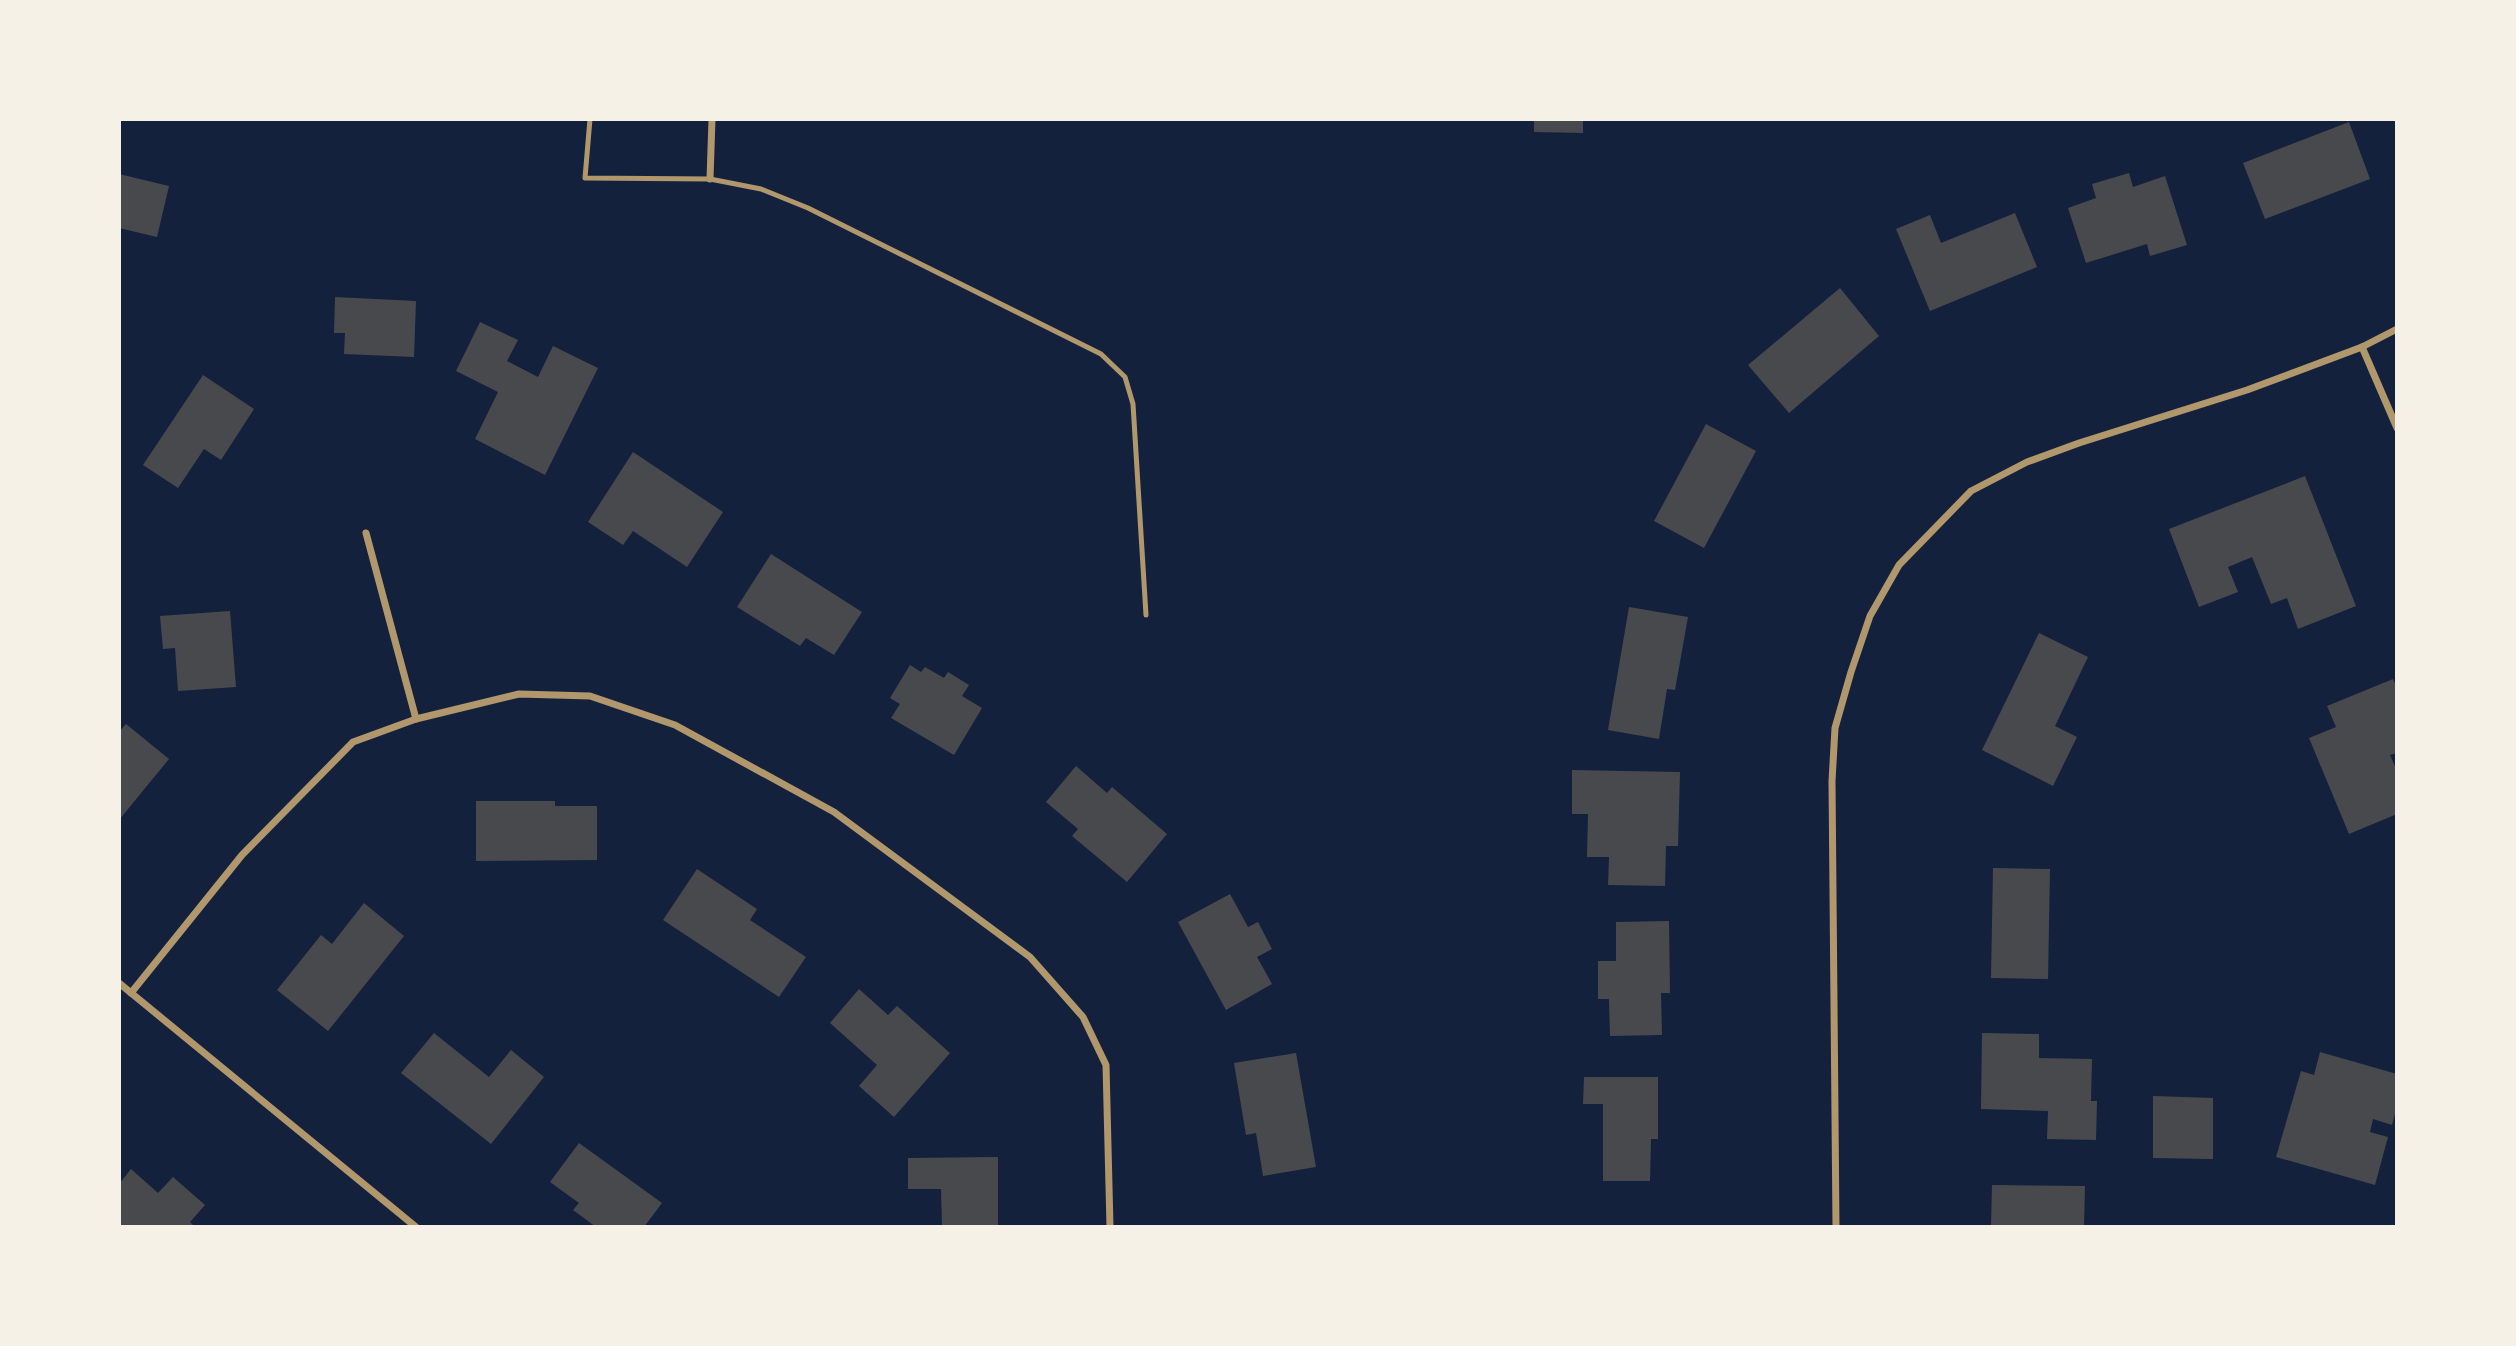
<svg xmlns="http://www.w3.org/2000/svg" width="2516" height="1346" font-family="Quicksand,sans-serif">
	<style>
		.building { fill: #48494c }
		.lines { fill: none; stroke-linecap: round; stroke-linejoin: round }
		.service { stroke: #b1986c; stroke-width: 5 }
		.minor { stroke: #b1986c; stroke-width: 7 }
	</style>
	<rect width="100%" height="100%" fill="#14213d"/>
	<g class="building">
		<path d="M 1534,119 L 1583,119 L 1583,133 L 1534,132 Z"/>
		<path d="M 2349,122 L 2370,179 L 2265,219 L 2243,163 Z"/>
		<path d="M 2129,173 L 2133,187 L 2165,176 L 2187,245 L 2150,256 L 2147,244 L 2086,263 L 2068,208 L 2096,198 L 2092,184 Z"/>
		<path d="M 119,174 L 169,186 L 157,237 L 119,228 Z"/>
		<path d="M 2015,213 L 2037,267 L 1930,311 L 1896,229 L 1930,215 L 1941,243 Z"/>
		<path d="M 1840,288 L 1879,336 L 1789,413 L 1748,365 Z"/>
		<path d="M 335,297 L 416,301 L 414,357 L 344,354 L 345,333 L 334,333 Z"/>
		<path d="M 480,322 L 518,340 L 507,361 L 538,377 L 553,346 L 598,368 L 545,475 L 475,439 L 498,392 L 456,371 Z"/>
		<path d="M 203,375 L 254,409 L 221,460 L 204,449 L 178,488 L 143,465 Z"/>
		<path d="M 1706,424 L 1756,451 L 1704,548 L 1654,521 Z"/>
		<path d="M 633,452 L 723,512 L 687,567 L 633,531 L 623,545 L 588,522 Z"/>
		<path d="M 2305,476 L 2356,606 L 2298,629 L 2287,598 L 2271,604 L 2252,557 L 2228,567 L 2238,592 L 2199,607 L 2169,529 Z"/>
		<path d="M 771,554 L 862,612 L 834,655 L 806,638 L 800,646 L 737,607 Z"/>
		<path d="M 1629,607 L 1688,617 L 1675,690 L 1667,689 L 1659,739 L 1608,730 Z"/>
		<path d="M 230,611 L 236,687 L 178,691 L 175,648 L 163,649 L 160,616 Z"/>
		<path d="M 2039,633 L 2088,657 L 2055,726 L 2077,737 L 2053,786 L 1982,750 Z"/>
		<path d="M 910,665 L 921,672 L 925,667 L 944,678 L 948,672 L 969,685 L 962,696 L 982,708 L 954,755 L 891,718 L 900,704 L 890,698 Z"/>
		<path d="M 2393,679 L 2397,688 L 2397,753 L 2390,755 L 2397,771 L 2397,814 L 2349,834 L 2309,738 L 2336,727 L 2327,706 Z"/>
		<path d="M 126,724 L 169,759 L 119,820 L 119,732 Z"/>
		<path d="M 1076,766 L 1107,793 L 1112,787 L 1167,834 L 1127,882 L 1072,836 L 1078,829 L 1046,802 Z"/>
		<path d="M 1572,770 L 1680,772 L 1678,846 L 1666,846 L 1665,886 L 1608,885 L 1609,857 L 1587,857 L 1588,814 L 1572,814 Z"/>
		<path d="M 476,801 L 555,801 L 555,806 L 597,806 L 597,860 L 476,861 Z"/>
		<path d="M 1993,868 L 2050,869 L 2048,979 L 1991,978 Z"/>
		<path d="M 697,869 L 757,909 L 750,920 L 806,957 L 779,997 L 663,920 Z"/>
		<path d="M 1230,894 L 1248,927 L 1258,922 L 1272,949 L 1257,957 L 1272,984 L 1226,1010 L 1178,922 Z"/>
		<path d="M 364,903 L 404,936 L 328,1031 L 277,990 L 321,935 L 332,944 Z"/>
		<path d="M 1669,921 L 1670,993 L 1661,993 L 1662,1035 L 1610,1036 L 1609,999 L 1598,999 L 1598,961 L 1616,961 L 1616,922 Z"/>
		<path d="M 859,989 L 888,1015 L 897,1006 L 950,1053 L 894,1117 L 859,1086 L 877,1065 L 830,1023 Z"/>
		<path d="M 434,1033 L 489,1077 L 511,1050 L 544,1077 L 491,1144 L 401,1073 Z"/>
		<path d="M 1982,1033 L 2039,1034 L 2039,1058 L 2092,1059 L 2091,1101 L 2097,1101 L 2096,1140 L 2047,1139 L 2048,1111 L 1981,1109 Z"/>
		<path d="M 2320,1052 L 2397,1074 L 2397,1106 L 2392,1125 L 2373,1119 L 2370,1132 L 2388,1137 L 2375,1185 L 2276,1157 L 2301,1071 L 2314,1075 Z"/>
		<path d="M 1296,1053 L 1316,1167 L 1263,1176 L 1256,1133 L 1246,1135 L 1234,1063 Z"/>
		<path d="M 1584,1077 L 1658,1077 L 1658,1139 L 1651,1139 L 1650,1181 L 1603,1181 L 1603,1104 L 1583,1104 Z"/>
		<path d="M 2153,1096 L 2213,1098 L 2213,1159 L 2153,1158 Z"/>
		<path d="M 579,1143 L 662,1203 L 644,1227 L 596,1227 L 573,1210 L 579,1203 L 550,1182 Z"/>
		<path d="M 998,1157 L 998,1227 L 942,1227 L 941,1189 L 908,1189 L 908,1158 Z"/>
		<path d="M 131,1169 L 158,1193 L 173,1177 L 205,1205 L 190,1222 L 195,1227 L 119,1227 L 119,1184 Z"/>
		<path d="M 1992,1185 L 2085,1186 L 2084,1227 L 1991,1227 Z"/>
	</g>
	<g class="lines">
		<path class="service" d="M 590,119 L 585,178 L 710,179 L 761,189 L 808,208 L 1101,354 L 1125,377 L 1133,404 L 1146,615"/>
		<g class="minor">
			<path d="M 710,179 L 712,119"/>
			<path d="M 2362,347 L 2397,428"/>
			<path d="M 366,533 L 416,719"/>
			<path d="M 119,983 L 416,1227"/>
			<path d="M 131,993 L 242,855 L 353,742 L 416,719 L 519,694 L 590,696 L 675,725 L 834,812 L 1030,957 L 1083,1017 L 1106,1065 L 1110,1227"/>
			<path d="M 1836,1227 L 1832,781 L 1835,728 L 1851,672 L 1870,616 L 1899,565 L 1971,491 L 2027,462 L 2079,443 L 2247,390 L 2362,347 L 2397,329"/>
		</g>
	</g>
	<rect width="2516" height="1346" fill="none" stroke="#f6f1e7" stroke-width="242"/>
</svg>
